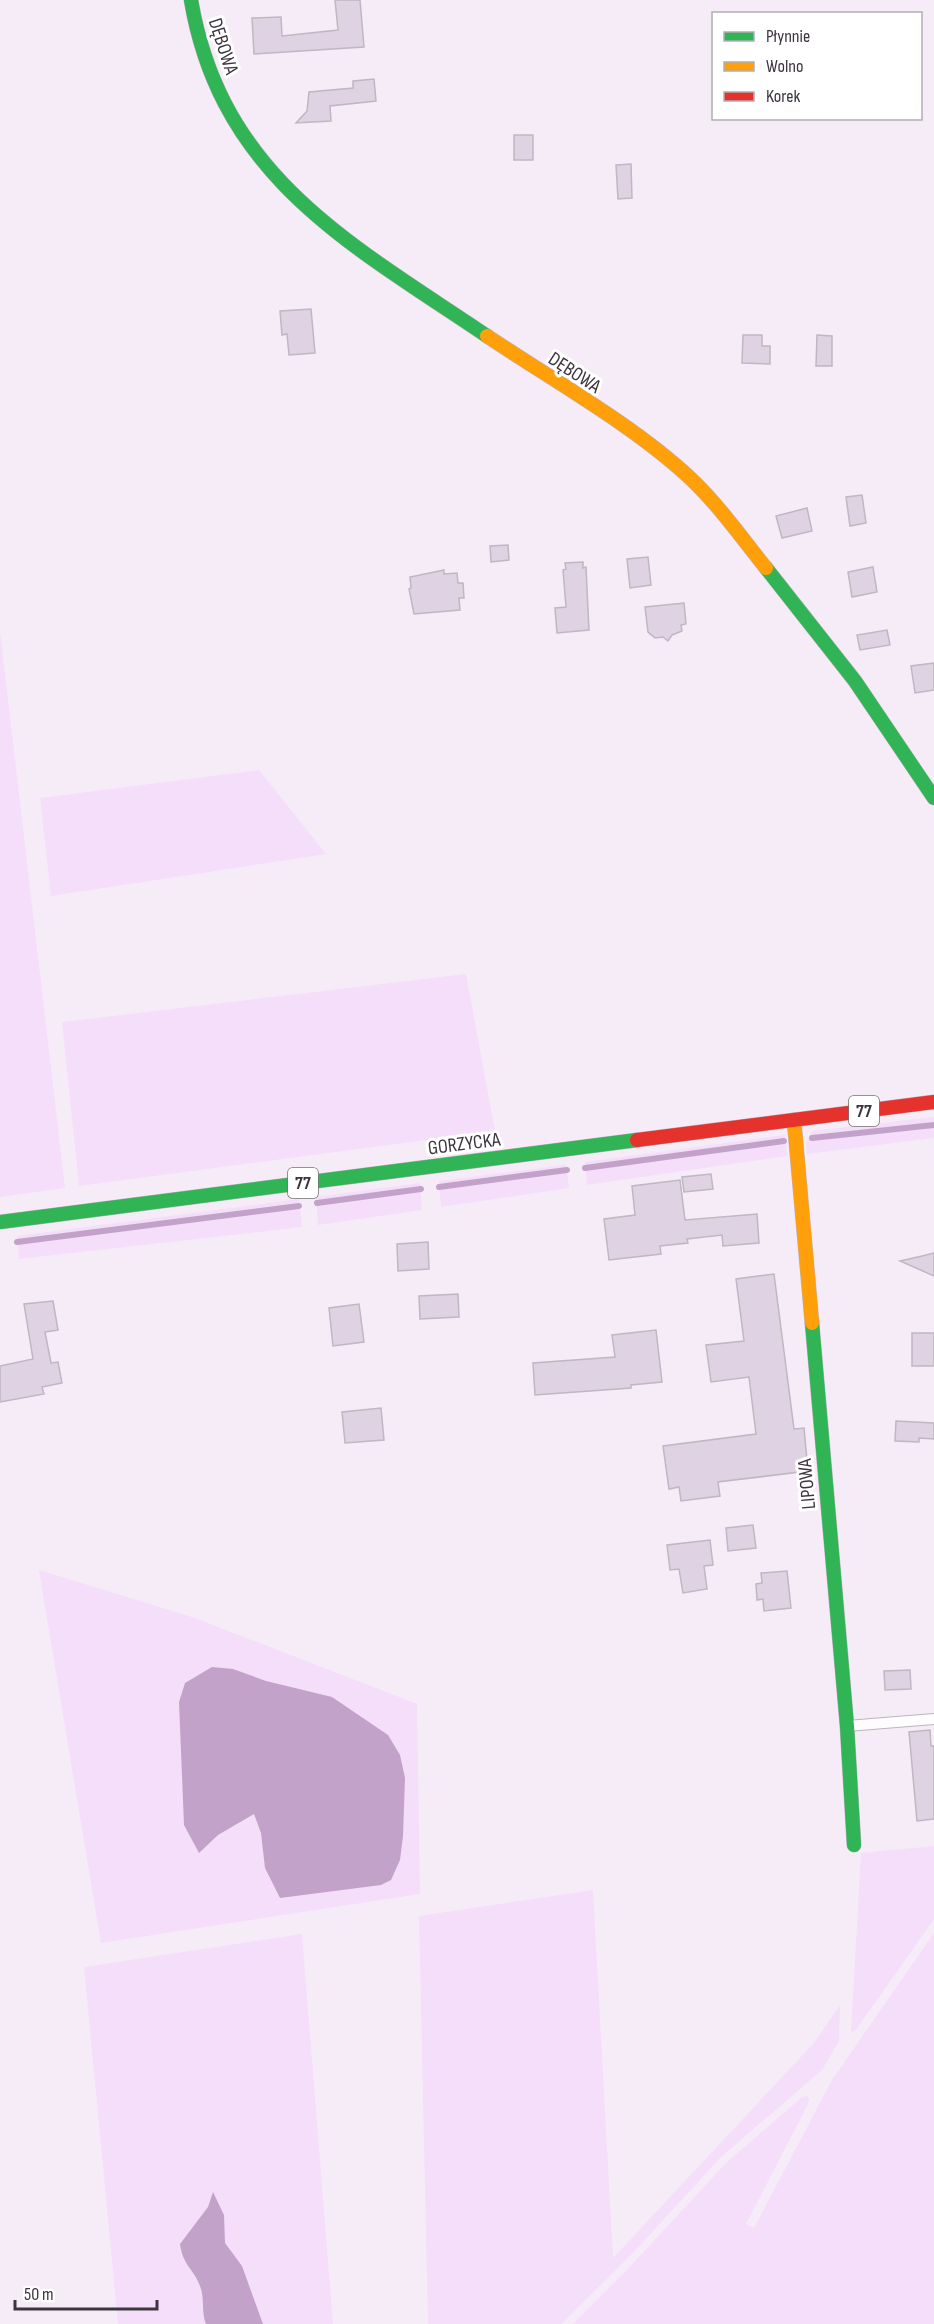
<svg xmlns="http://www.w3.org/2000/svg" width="934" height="2324" font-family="'Sofia Sans Condensed',sans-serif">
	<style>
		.green { fill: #f4def9 }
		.water { fill: #c3a2ca }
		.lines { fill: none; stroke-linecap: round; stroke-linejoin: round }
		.stream { stroke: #c3a2ca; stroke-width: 6 }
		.building { fill: #dfd2e2; stroke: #bfb7c1; stroke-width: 1.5 }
		.lane-casing { stroke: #bcb4be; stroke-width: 12 }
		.fast-casing { stroke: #bcb4be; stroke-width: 15 }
		.slow-casing { stroke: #bcb4be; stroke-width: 15 }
		.jam-casing { stroke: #bcb4be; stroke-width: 15 }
		.lane { stroke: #fefcfe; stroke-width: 10 }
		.fast { stroke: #30b455; stroke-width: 14 }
		.slow { stroke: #ff9f0a; stroke-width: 14 }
		.jam { stroke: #e5322d; stroke-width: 14 }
		.labels { text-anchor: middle; stroke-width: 6; stroke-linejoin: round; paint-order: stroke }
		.shield { fill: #fff; stroke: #767178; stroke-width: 1.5 }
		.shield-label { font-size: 18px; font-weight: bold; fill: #3c343e }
		.street-label { font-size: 20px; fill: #3c343e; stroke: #fff }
	</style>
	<rect width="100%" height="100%" fill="#f6ecf8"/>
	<g class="green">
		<path d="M 0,631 L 65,1188 L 0,1197 Z"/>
		<path d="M 259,770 L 326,854 L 51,896 L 40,798 Z"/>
		<path d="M 466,974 L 495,1131 L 79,1186 L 62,1022 Z"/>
		<path d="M 934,1117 L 934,1138 L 807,1154 L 806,1144 L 812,1131 Z"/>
		<path d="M 785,1135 L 787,1156 L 587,1185 L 585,1162 Z"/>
		<path d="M 566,1165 L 569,1188 L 441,1207 L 439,1181 Z"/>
		<path d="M 420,1183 L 422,1210 L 318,1225 L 316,1197 Z"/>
		<path d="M 299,1199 L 302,1227 L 19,1259 L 17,1236 Z"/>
		<path d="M 39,1570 L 195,1618 L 417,1704 L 420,1894 L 101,1943 Z"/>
		<path d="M 934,1846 L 934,1919 L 855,2031 L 851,2032 L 861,1853 Z"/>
		<path d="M 593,1890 L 613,2258 L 814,2043 L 840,2005 L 839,2041 L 822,2070 L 720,2158 L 633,2253 L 561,2324 L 428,2324 L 419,1916 Z"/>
		<path d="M 934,1933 L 934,2324 L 573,2324 L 627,2270 L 726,2163 L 801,2098 L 808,2096 L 809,2101 L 805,2110 L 746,2224 L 754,2228 L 832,2080 Z"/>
		<path d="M 302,1934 L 333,2324 L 118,2324 L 84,1967 Z"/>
	</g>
	<g class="water">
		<path d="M 212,1667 L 233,1669 L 266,1681 L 332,1697 L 388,1735 L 400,1755 L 405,1778 L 403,1836 L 400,1860 L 391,1880 L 381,1885 L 280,1898 L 265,1868 L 261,1833 L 254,1814 L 218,1835 L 199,1853 L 184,1825 L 179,1702 L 185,1683 Z"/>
		<path d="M 213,2192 L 224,2215 L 225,2243 L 242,2266 L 263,2324 L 206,2324 C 201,2312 205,2298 200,2286 C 194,2269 183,2266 180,2244 L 208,2207 Z"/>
	</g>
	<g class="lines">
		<g class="stream">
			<path d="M 812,1138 L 934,1125"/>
			<path d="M 585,1168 L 784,1141"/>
			<path d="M 439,1187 L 567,1170"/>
			<path d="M 317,1203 L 421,1189"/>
			<path d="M 17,1242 L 299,1206"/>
		</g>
	</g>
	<g class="building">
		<path d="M 335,0 L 360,0 L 364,47 L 254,54 L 252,18 L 281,17 L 282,36 L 338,30 Z"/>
		<path d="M 374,79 L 376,101 L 330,106 L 331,121 L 296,123 L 307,111 L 309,92 L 353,88 L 353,81 Z"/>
		<rect x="514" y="135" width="19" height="25"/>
		<path d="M 631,164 L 632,198 L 618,199 L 616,165 Z"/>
		<path d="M 311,309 L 315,353 L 289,355 L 287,334 L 282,335 L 280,311 Z"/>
		<path d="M 743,335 L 762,335 L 762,346 L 770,346 L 770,364 L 742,363 Z"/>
		<path d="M 817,335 L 832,336 L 832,366 L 816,366 Z"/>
		<path d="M 862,495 L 866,523 L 850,526 L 846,497 Z"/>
		<path d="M 807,508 L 812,531 L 782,538 L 776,516 Z"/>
		<path d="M 508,545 L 509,560 L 491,562 L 490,546 Z"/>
		<path d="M 648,557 L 651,585 L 630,588 L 627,559 Z"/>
		<path d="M 583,562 L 583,568 L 586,567 L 589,630 L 557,633 L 555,608 L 566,607 L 563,570 L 566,569 L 565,563 Z"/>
		<path d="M 873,567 L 877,592 L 852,597 L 848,572 Z"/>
		<path d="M 444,570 L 444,574 L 457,573 L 458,583 L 463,583 L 464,598 L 459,598 L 460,610 L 414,614 L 409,589 L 411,588 L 410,577 Z"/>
		<path d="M 684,603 L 686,624 L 681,625 L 682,631 L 672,635 L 668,641 L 663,637 L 655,638 L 648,632 L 645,607 Z"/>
		<path d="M 887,630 L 890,645 L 860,650 L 857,635 Z"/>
		<path d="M 934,663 L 934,690 L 915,693 L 911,666 Z"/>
		<path d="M 711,1174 L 713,1189 L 684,1192 L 682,1177 Z"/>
		<path d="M 680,1180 L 685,1220 L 757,1214 L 759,1243 L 723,1246 L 722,1235 L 687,1239 L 688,1243 L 660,1246 L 661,1254 L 609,1260 L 604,1219 L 635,1215 L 632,1186 Z"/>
		<path d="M 428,1242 L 429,1269 L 398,1271 L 397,1244 Z"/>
		<path d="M 934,1253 L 934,1276 L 900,1261 L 922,1256 Z"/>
		<path d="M 774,1274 L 794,1429 L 804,1428 L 808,1471 L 718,1482 L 720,1496 L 681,1501 L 679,1487 L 669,1489 L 663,1446 L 756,1434 L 749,1377 L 711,1382 L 706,1345 L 744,1341 L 736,1279 Z"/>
		<path d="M 458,1294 L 459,1317 L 420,1319 L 419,1296 Z"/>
		<path d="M 53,1301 L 58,1330 L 45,1332 L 51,1363 L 58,1362 L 62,1383 L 42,1387 L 44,1394 L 0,1402 L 0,1366 L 33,1359 L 24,1304 Z"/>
		<path d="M 359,1304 L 364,1342 L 333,1346 L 329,1308 Z"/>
		<path d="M 656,1330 L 662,1382 L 631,1385 L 631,1388 L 535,1395 L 533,1363 L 615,1357 L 612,1335 Z"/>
		<rect x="912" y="1333" width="22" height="33"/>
		<path d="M 381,1408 L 384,1440 L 345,1443 L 342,1412 Z"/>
		<path d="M 896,1421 L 934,1423 L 934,1439 L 919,1438 L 919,1442 L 895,1441 Z"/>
		<path d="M 753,1525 L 756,1548 L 728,1551 L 726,1528 Z"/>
		<path d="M 710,1540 L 713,1565 L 704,1566 L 707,1589 L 683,1593 L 679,1569 L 670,1570 L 667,1545 Z"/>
		<path d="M 787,1571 L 791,1608 L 764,1611 L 763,1599 L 757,1600 L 756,1584 L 762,1583 L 761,1573 Z"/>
		<path d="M 910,1670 L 911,1689 L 885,1690 L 884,1671 Z"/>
		<path d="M 930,1730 L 931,1746 L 934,1746 L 934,1819 L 917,1821 L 909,1732 Z"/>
	</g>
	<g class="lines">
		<g class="lane-casing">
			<path id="lane" d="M 847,1726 L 934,1719"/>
		</g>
		<g class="fast-casing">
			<g id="fast">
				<path d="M 191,0 C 221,177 351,244 487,336"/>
				<path d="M 766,568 L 855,681 L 934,798"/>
				<path d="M 0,1222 L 637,1140"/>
				<path d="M 812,1323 L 847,1726 L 854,1845"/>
			</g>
		</g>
		<g class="slow-casing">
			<g id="slow">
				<path d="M 487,336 C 551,379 633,425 689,477 C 718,504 741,537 766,568"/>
				<path d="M 794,1120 L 812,1323"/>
			</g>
		</g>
		<g class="jam-casing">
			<path id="jam" d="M 637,1140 L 934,1102"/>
		</g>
		<use href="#lane" class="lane"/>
		<use href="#fast" class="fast"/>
		<use href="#slow" class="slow"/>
		<use href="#jam" class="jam"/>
	</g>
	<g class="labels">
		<g class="shield">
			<rect x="849" y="1096" width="30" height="30" rx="4.5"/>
			<rect x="288" y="1168" width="30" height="30" rx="4.5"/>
		</g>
		<g class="shield-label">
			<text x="864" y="1117">77</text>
			<text x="303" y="1189">77</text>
		</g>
		<g class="street-label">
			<text transform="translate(224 46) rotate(72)" y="7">DĘBOWA</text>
			<text transform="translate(575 372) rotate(33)" y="7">DĘBOWA</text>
			<text transform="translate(464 1143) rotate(-7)" y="7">GORZYCKA</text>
			<text transform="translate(806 1484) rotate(-95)" y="7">LIPOWA</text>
		</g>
	</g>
	<rect x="712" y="12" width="210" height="108" fill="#ffffff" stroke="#b1aeb2" stroke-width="1.5"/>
	<rect x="724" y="32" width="30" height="9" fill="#30b455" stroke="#b1aeb2" stroke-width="1.5"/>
	<text x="766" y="42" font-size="18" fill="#3c343e">Płynnie</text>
	<rect x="724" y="62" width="30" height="9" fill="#ff9f0a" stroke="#b1aeb2" stroke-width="1.5"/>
	<text x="766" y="72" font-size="18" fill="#3c343e">Wolno</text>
	<rect x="724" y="92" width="30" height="9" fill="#e5322d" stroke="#b1aeb2" stroke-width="1.5"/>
	<text x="766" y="102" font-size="18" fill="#3c343e">Korek</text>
	<path d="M15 2300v9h142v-9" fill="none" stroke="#3c343e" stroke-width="3"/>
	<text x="24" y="2300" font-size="18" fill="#3c343e" stroke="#ffffff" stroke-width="4.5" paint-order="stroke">50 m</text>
</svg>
